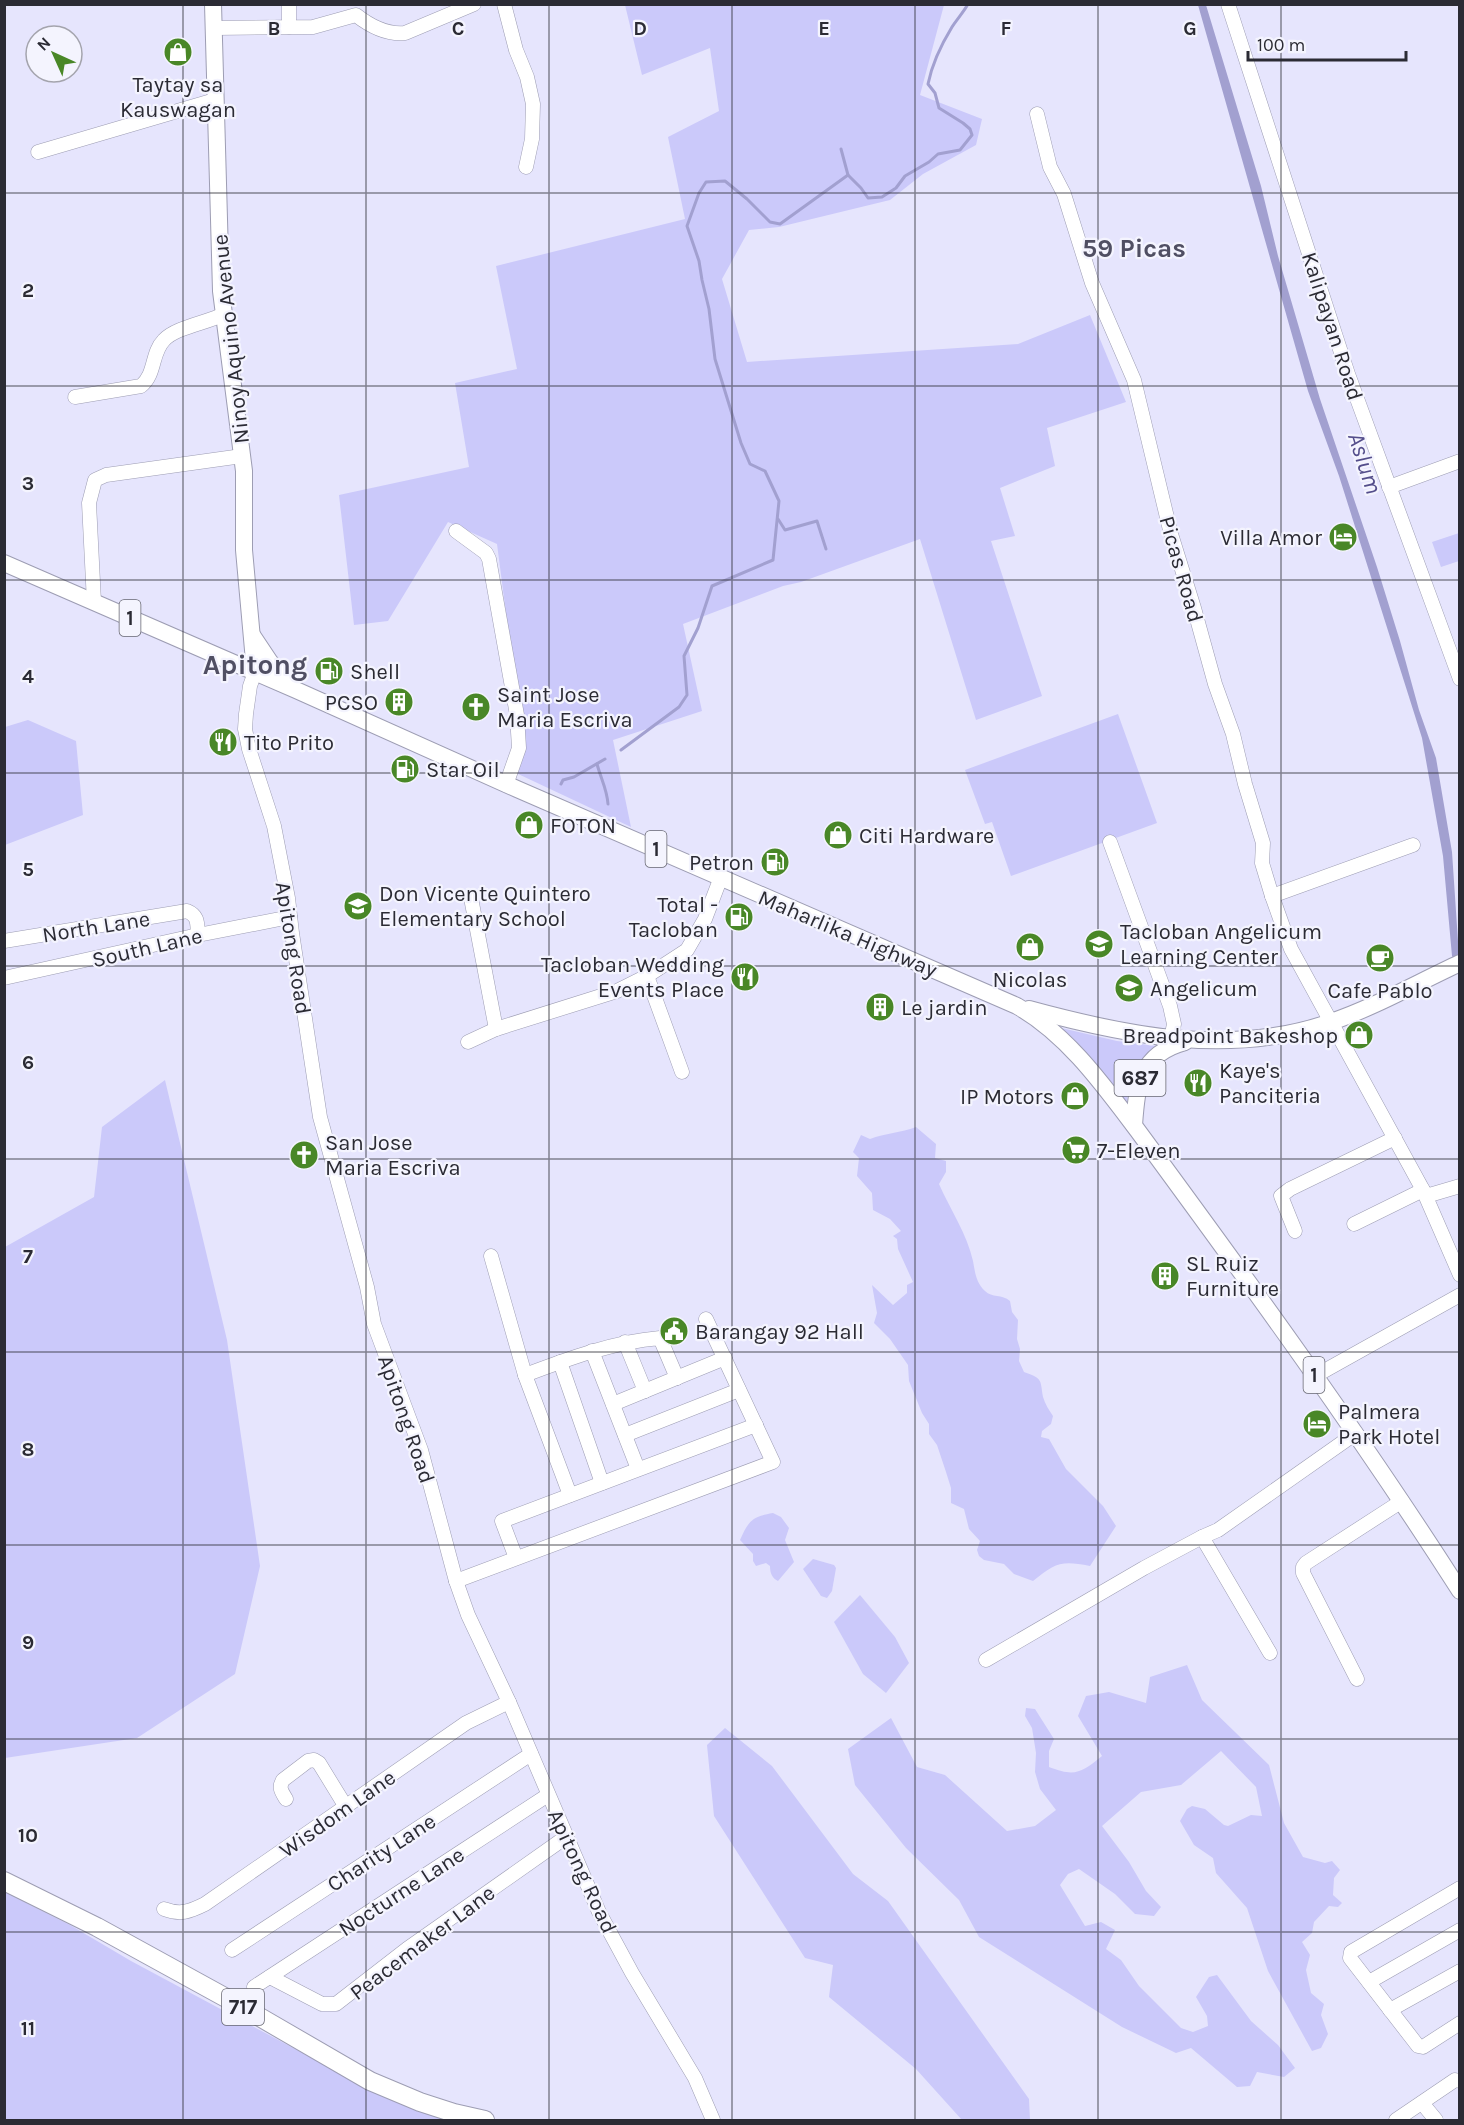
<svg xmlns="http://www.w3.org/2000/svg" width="1464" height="2125" font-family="Karla,sans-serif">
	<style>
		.green { fill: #cbc9fa }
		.water { fill: #a2a0d0 }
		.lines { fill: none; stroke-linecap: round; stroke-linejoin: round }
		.stream { stroke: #a2a0d0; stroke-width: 3 }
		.minor-casing { stroke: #9d9db3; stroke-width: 15 }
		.major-casing { stroke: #9d9db3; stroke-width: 18 }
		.highway-casing { stroke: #9d9db3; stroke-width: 20 }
		.minor { stroke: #fff; stroke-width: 14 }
		.major { stroke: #fff; stroke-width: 16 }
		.highway { stroke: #fff; stroke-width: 18 }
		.grid { fill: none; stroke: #2b2b34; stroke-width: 1.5; stroke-opacity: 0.55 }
		.labels { text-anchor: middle; stroke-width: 4.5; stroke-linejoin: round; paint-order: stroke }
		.shield { fill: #f4f4fe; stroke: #676771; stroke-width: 1.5 }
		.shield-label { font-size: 21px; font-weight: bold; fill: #2b2b34 }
		.poi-label { font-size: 22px; fill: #2b2b34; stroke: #f4f4fe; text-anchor: start }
		.street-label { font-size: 22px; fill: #2b2b34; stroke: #f4f4fe }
		.water-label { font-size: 24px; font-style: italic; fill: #544e8b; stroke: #f4f4fe }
		.quarter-label { font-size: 26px; font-weight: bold; fill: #504f63; stroke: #f4f4fe }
		.district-label { font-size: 28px; font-weight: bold; fill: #504f63; stroke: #f4f4fe }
		.grid-label { font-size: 20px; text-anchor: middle; font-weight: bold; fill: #2b2b34; stroke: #f4f4fe; stroke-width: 4.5; stroke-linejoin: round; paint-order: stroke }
	</style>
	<rect width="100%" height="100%" fill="#e6e5fd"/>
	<g class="green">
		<path d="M 625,5 L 944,5 L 920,95 L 982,119 L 976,145 L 923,174 L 890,200 L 779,227 L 749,230 L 722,279 L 747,362 L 1018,344 L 1090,315 L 1126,402 L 1047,428 L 1055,466 L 1000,488 L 1015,536 L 991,541 L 1042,696 L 976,720 L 920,539 L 801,582 L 783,586 L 683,624 L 702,711 L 613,740 L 631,827 L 516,773 L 523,744 L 497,544 L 448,522 L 388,621 L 354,625 L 339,495 L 469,467 L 455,383 L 517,369 L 496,266 L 685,219 L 668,137 L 719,111 L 710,48 L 642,75 Z"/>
		<path d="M 1459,533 L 1459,561 L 1441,567 L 1432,542 Z"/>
		<path d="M 1118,714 L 1157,823 L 1011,876 L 992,822 L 985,824 L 965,770 Z"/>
		<path d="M 28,720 L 76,741 L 83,815 L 5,845 L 5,727 Z"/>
		<path d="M 1057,1027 L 1117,1041 L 1156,1046 C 1138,1062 1129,1077 1127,1102 Z"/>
		<path d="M 165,1080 L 227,1340 L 260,1566 L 235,1674 L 137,1738 L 5,1758 L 5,1247 L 94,1197 L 102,1127 Z"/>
		<path d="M 916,1127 L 936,1144 L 935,1158 L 946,1161 L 946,1172 L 939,1184 C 950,1209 967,1234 973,1261 C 975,1272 976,1283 985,1291 C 992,1298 1002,1294 1010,1301 L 1012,1312 L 1018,1320 L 1017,1339 L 1020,1349 L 1019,1361 L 1024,1372 C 1043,1379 1040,1379 1043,1397 C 1045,1404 1049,1410 1053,1416 L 1051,1424 L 1042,1431 L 1041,1437 L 1049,1439 L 1066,1469 L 1103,1506 L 1116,1526 L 1090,1566 C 1061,1560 1055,1563 1033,1581 L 1014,1574 L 1004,1564 L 984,1560 L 979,1556 L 977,1550 L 980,1541 L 969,1529 L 964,1509 L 951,1503 L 951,1488 L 946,1472 L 937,1445 L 929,1434 L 929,1424 L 922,1413 L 909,1381 L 908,1365 L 890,1339 L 874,1323 L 877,1313 L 872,1285 L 893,1305 L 907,1293 L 907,1285 L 913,1282 L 898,1249 L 897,1239 L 893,1236 L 901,1231 L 890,1219 L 873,1210 L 872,1193 L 857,1176 L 859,1158 L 853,1152 L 861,1135 L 870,1139 C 885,1133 901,1133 916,1127 Z"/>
		<path d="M 773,1513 L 781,1517 L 789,1528 L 785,1540 L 794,1562 L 778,1581 C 772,1578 770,1573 770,1566 L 766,1563 L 756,1566 L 753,1561 L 753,1554 L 740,1540 C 749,1520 752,1517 773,1513 Z"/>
		<path d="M 813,1559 L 834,1565 L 836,1568 L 832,1591 L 827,1598 L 821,1596 L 803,1569 Z"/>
		<path d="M 860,1595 L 895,1637 L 909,1663 L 886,1693 L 863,1674 L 834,1622 Z"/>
		<path d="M 1187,1665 L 1202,1700 L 1269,1765 L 1284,1823 L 1303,1857 L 1325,1863 L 1332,1861 L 1340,1870 L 1334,1878 L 1333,1895 L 1342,1903 L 1338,1907 L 1329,1906 L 1314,1922 L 1312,1933 L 1302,1942 L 1310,1955 L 1306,1970 L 1311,1993 L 1324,2004 L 1321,2015 L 1328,2034 L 1321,2048 L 1312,2051 L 1268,1971 L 1247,1908 L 1216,1873 L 1213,1858 L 1194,1845 L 1180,1821 L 1187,1809 L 1192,1806 L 1205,1809 L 1224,1825 L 1228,1826 L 1251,1815 L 1262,1816 L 1256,1787 L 1221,1751 L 1181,1785 L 1141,1792 L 1102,1826 L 1129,1862 L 1146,1891 L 1161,1907 L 1154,1916 L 1135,1914 L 1115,1894 L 1079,1869 L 1068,1874 L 1060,1885 L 1085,1926 L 1101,1922 L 1115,1930 L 1106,1949 L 1121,1960 L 1139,1986 L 1181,2028 L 1193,2032 L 1208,2026 L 1207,2016 L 1196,1997 L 1209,1977 L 1217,1975 L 1251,2021 L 1278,2045 L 1295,2068 L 1284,2077 L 1257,2072 L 1250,2086 L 1237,2087 L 1191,2048 L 1176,2053 L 1122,2027 L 979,1937 L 959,1900 L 906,1848 L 855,1785 L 848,1749 L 891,1718 L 917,1767 L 945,1775 L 1007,1831 L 1035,1826 L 1056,1810 L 1040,1789 L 1035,1772 L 1036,1753 L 1032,1728 L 1025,1716 L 1026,1708 L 1035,1709 L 1054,1739 L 1049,1751 L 1049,1767 C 1075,1777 1081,1773 1102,1756 L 1078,1716 L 1086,1696 L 1109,1692 L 1146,1703 L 1150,1677 Z"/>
		<path d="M 725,1728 L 772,1766 L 853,1874 L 888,1901 L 1029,2099 L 1030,2120 L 962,2120 L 916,2069 L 829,1997 L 833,1965 L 805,1958 L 714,1816 L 707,1745 Z"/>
		<path d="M 4,1892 L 70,1925 L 131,1961 L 381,2095 L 451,2120 L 5,2120 Z"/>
	</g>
	<path class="water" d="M 1198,5 L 1206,5 L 1261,186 L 1278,256 L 1320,399 L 1377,567 L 1400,641 L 1419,710 L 1436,758 L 1452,852 L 1459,956 L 1454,959 L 1452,956 L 1443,856 L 1422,738 L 1339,476 L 1308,391 Z"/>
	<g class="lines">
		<g class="stream">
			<path d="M 841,149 L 848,175"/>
			<path d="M 778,519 L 785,530 L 817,521 L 826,549"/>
			<path d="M 621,750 L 679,707 L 687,695 L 684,656 L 698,628 L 712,586 L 773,560 L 779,501 L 765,471 L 750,464 L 741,443 L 715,359 L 709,309 L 702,280 L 699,261 L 687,226 L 699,193 L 706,182 L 725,181 L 747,199 L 770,222 L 780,224 L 848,175 L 861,188 L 868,198 L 882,197 L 896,188 L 905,176 L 929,162 L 938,154 L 960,150 L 972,135 L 970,129 L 963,123 L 939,108 L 935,93 L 928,84 C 932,64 941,45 952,27 C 957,19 963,13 968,4"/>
			<path d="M 597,764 C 601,779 607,789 608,804"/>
			<path d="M 561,784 L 563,780 L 574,777 L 605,759"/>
		</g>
		<g class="minor-casing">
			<g id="minor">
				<path d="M 504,4 L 516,50 L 527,77 L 533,104 L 532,139 L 526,167"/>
				<path d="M 1228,4 L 1348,374 L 1460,679"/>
				<path d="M 289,27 L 289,4"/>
				<path d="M 214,28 L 313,27 L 356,15 C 370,26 386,35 405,33 L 474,4"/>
				<path d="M 1037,114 L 1050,167 L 1064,194 L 1092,283 L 1134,380 L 1171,534 L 1194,608 L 1215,684 L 1233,734 L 1245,784 L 1263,843 L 1262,863 L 1272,896 L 1291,949 L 1423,1190 L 1460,1275"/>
				<path d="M 38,152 L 215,100"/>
				<path d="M 75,397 L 141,386 C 156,374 151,353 164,340 C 176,327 207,323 224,314"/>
				<path d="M 1389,487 L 1460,461"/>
				<path d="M 456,531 L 486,553 L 489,559 L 517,715 L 519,748 L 506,785"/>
				<path d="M 94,602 L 89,503 L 95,480 L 106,475 L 242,456"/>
				<path d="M 255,672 L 250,686 L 246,714 L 245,729 L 249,749 L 274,826 L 288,898 L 292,933 L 320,1117 L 367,1287 L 374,1324 L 421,1450 L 456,1581 L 468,1615 L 509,1702 L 599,1912 L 632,1973 L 695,2078 L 713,2120"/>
				<path d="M 1110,842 L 1170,1006 L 1174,1024 L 1171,1039"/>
				<path d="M 1272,896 L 1413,845"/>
				<path d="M 471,898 L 496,1029"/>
				<path d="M 4,941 L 187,911 C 199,916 197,924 198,935"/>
				<path d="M 647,976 L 682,1072"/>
				<path d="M 4,978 L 198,935 L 290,917"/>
				<path d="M 468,1042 L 496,1029 L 617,991 L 647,976 L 687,950 L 705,919 L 721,877"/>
				<path d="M 1426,1196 L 1460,1186"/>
				<path d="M 1354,1224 L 1423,1190"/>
				<path d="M 1295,1231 L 1281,1196 L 1290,1189 L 1395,1138"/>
				<path d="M 491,1256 L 525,1375 L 570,1495"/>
				<path d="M 625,1342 L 645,1391"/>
				<path d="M 592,1351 L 638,1469"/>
				<path d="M 560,1362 L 602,1483"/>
				<path d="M 525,1375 C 570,1358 613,1342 660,1338 L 677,1378"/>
				<path d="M 1315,1376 L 1460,1295"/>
				<path d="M 613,1404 L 725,1358"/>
				<path d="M 625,1435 L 739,1390"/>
				<path d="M 1202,1537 L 1270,1653"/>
				<path d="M 516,1558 L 502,1521 L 756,1425"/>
				<path d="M 456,1581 L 773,1462 L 706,1319"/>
				<path d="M 986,1660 L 1144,1568 L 1202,1537 L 1218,1530 L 1356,1433"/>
				<path d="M 1357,1679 L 1303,1573 L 1303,1567 L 1306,1563 L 1402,1501"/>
				<path d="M 286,1799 C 282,1792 278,1788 283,1780 L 308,1761 L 314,1760 L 319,1763 L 346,1807"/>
				<path d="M 1460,1888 L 1351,1952 L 1350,1958 L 1418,2046 L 1423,2047 L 1460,2023"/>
				<path d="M 164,1909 C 180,1915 189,1912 205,1904 L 466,1723 L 509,1702"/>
				<path d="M 232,1950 L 531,1754"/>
				<path d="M 270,1977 L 322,2004 L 336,2004 L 407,1949 L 566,1837"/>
				<path d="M 1369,1982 L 1460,1930"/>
				<path d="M 254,1987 L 548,1795"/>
				<path d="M 1390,2010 L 1460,1971"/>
				<path d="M 1422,2103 L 1436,2120"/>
				<path d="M 1396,2120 L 1455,2080 L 1460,2081"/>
			</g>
		</g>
		<g class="major-casing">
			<g id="major">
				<path d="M 213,4 L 221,291 L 244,471 L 244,550 L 255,672"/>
				<path d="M 4,563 L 296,690 L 517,789 L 1017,1006 C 1067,1034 1104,1086 1138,1131 C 1249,1282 1359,1433 1460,1591"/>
				<path d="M 252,635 L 270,662 L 289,684"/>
				<path d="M 1029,1009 C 1128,1036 1231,1057 1331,1022 C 1375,1007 1417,983 1460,963"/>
				<path d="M 1134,1125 C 1137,1085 1140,1054 1185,1042"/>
			</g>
		</g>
		<g class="highway-casing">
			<path id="highway" d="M 4,1881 L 97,1927 L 239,2005 L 370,2081 L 420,2102 L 454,2113 L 485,2120"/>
		</g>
		<use href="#minor" class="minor"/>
		<use href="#major" class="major"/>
		<use href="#highway" class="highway"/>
	</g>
	<path class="grid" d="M 183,4 L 183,2120M 366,4 L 366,2120M 549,4 L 549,2120M 732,4 L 732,2120M 915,4 L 915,2120M 1098,4 L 1098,2120M 1281,4 L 1281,2120M 4,193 L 1460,193M 4,386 L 1460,386M 4,580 L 1460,580M 4,773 L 1460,773M 4,966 L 1460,966M 4,1159 L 1460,1159M 4,1352 L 1460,1352M 4,1545 L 1460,1545M 4,1739 L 1460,1739M 4,1932 L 1460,1932"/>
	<defs>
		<g id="shop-disc" transform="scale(1.5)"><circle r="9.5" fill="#498727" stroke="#f4f4fe"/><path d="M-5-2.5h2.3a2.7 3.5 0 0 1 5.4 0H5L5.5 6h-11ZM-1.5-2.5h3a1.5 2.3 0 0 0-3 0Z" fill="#fff"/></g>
		<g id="hotel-disc" transform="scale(1.5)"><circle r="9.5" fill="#498727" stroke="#f4f4fe"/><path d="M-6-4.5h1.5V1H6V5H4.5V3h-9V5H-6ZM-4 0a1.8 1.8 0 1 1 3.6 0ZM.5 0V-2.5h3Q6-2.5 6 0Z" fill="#fff"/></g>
		<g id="fuel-disc" transform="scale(1.5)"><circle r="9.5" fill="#498727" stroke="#f4f4fe"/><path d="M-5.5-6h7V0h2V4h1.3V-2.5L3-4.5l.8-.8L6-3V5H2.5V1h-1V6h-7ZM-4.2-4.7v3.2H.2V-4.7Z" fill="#fff"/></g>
		<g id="building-disc" transform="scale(1.5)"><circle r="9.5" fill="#498727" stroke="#f4f4fe"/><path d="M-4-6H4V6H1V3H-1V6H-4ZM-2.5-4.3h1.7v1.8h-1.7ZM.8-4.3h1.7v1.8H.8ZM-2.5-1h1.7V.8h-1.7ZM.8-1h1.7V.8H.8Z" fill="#fff"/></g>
		<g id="church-disc" transform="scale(1.5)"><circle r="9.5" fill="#498727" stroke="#f4f4fe"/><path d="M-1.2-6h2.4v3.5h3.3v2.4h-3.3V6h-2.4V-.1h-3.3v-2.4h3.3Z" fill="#fff"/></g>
		<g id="restaurant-disc" transform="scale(1.5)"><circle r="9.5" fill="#498727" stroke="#f4f4fe"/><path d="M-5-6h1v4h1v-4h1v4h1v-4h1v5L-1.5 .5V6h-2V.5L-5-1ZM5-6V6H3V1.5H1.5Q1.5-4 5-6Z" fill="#fff"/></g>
		<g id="school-disc" transform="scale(1.5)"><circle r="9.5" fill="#498727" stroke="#f4f4fe"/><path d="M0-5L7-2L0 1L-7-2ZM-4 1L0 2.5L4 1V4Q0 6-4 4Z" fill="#fff"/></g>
		<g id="cafe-disc" transform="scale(1.5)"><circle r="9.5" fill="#498727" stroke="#f4f4fe"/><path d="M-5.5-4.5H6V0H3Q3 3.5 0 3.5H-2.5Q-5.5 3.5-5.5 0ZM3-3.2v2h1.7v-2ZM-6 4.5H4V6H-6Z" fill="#fff"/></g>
		<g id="supermarket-disc" transform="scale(1.5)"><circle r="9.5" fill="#498727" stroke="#f4f4fe"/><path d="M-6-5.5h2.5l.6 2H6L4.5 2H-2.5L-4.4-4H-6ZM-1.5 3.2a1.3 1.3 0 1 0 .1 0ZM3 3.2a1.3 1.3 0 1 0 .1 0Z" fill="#fff"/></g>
		<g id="civic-disc" transform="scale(1.5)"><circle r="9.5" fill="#498727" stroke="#f4f4fe"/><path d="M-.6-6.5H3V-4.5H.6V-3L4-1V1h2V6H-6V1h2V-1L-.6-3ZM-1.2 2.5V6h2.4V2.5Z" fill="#fff"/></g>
	</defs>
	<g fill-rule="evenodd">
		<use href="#shop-disc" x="178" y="52"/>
		<use href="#hotel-disc" x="1343" y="537"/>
		<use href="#fuel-disc" x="329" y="671"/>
		<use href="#building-disc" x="399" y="702"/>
		<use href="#church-disc" x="476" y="707"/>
		<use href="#restaurant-disc" x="223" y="742"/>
		<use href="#fuel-disc" x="405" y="769"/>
		<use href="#shop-disc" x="529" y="825"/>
		<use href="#shop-disc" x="838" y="835"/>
		<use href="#fuel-disc" x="775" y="862"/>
		<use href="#school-disc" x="358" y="906"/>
		<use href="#fuel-disc" x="739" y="917"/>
		<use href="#school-disc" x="1099" y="944"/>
		<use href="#shop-disc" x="1030" y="947"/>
		<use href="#cafe-disc" x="1380" y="958"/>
		<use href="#restaurant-disc" x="745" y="977"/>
		<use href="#school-disc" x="1129" y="988"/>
		<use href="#building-disc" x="880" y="1007"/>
		<use href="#shop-disc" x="1359" y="1035"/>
		<use href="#restaurant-disc" x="1198" y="1083"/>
		<use href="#shop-disc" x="1075" y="1096"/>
		<use href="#supermarket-disc" x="1076" y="1150"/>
		<use href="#church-disc" x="304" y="1155"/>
		<use href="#building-disc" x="1165" y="1276"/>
		<use href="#civic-disc" x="674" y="1331"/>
		<use href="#hotel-disc" x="1317" y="1424"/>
	</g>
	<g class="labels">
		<g class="shield">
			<rect x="119.5" y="600" width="21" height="36" rx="4.5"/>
			<rect x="645.5" y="831" width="21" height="36" rx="4.5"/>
			<rect x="1114.5" y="1060" width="51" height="36" rx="4.5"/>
			<rect x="1303.5" y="1357" width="21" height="36" rx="4.5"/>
			<rect x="222" y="1989" width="42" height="36" rx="4.5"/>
		</g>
		<g class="shield-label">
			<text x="130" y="625">1</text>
			<text x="656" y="856">1</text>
			<text x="1140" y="1085">687</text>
			<text x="1314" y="1382">1</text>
			<text x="243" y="2014">717</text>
		</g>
		<g class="poi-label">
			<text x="178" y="92" text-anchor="middle">Taytay sa<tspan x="178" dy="25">Kauswagan</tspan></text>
			<text x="1322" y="545" text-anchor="end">Villa Amor</text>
			<text x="350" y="679">Shell</text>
			<text x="497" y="702">Saint Jose<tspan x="497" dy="25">Maria Escriva</tspan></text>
			<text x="378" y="710" text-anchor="end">PCSO</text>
			<text x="244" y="750">Tito Prito</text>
			<text x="426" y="777">Star Oil</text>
			<text x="550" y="833">FOTON</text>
			<text x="859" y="843">Citi Hardware</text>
			<text x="754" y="870" text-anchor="end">Petron</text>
			<text x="379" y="901">Don Vicente Quintero<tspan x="379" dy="25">Elementary School</tspan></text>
			<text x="718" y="912" text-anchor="end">Total -<tspan x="718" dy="25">Tacloban</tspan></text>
			<text x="1120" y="939">Tacloban Angelicum<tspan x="1120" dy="25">Learning Center</tspan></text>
			<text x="724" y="972" text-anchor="end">Tacloban Wedding<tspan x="724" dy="25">Events Place</tspan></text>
			<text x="1030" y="987" text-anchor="middle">Nicolas</text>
			<text x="1150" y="996">Angelicum</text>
			<text x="1380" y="998" text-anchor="middle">Cafe Pablo</text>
			<text x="901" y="1015">Le jardin</text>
			<text x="1338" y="1043" text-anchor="end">Breadpoint Bakeshop</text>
			<text x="1219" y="1078">Kaye's<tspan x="1219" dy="25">Panciteria</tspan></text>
			<text x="1054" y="1104" text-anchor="end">IP Motors</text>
			<text x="325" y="1150">San Jose<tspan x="325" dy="25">Maria Escriva</tspan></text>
			<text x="1097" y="1158">7-Eleven</text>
			<text x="1186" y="1271">SL Ruiz<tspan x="1186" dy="25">Furniture</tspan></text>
			<text x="695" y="1339">Barangay 92 Hall</text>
			<text x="1338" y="1419">Palmera<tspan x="1338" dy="25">Park Hotel</tspan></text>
		</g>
		<g class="street-label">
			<text transform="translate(1333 326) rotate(72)" y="8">Kalipayan Road</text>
			<text transform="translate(230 339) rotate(-96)" y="8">Ninoy Aquino Avenue</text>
			<text transform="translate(1182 569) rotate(74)" y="8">Picas Road</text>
			<text transform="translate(96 926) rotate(-9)" y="8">North Lane</text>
			<text transform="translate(848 933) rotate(23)" y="8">Maharlika Highway</text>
			<text transform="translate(147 947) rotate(-13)" y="8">South Lane</text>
			<text transform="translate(294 948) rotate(81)" y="8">Apitong Road</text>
			<text transform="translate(407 1419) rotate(71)" y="8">Apitong Road</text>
			<text transform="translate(337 1813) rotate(-35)" y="8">Wisdom Lane</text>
			<text transform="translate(381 1852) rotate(-33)" y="8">Charity Lane</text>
			<text transform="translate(583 1871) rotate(65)" y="8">Apitong Road</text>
			<text transform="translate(401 1891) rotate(-33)" y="8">Nocturne Lane</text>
			<text transform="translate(422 1942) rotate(-37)" y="8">Peacemaker Lane</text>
		</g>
		<g class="water-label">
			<text transform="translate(1365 463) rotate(72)" y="8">Aslum</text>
		</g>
		<g class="quarter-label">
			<text x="1134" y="257">59 Picas</text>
		</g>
		<g class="district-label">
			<text x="255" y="674">Apitong</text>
		</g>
	</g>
	<g class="grid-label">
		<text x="274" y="35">B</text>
		<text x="458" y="35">C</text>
		<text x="640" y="35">D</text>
		<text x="824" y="35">E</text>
		<text x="1006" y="35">F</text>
		<text x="1190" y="35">G</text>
		<text x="28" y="297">2</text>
		<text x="28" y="490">3</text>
		<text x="28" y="683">4</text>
		<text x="28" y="876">5</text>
		<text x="28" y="1069">6</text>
		<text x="28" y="1263">7</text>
		<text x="28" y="1456">8</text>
		<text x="28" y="1649">9</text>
		<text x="28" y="1842">10</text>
		<text x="28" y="2035">11</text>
	</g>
	<rect width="1464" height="2125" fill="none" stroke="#2b2b34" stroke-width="12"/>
	<g transform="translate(54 54) rotate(315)"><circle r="28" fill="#f4f4fe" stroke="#a4a4ad" stroke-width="1.5"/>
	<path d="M0-4.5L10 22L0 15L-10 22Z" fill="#498727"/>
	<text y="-9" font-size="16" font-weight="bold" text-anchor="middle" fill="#2b2b34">N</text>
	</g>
	<path d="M1248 51v9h158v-9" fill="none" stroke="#2b2b34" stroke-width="3"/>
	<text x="1257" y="51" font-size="18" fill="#2b2b34" stroke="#f4f4fe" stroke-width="4.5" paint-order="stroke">100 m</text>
</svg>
